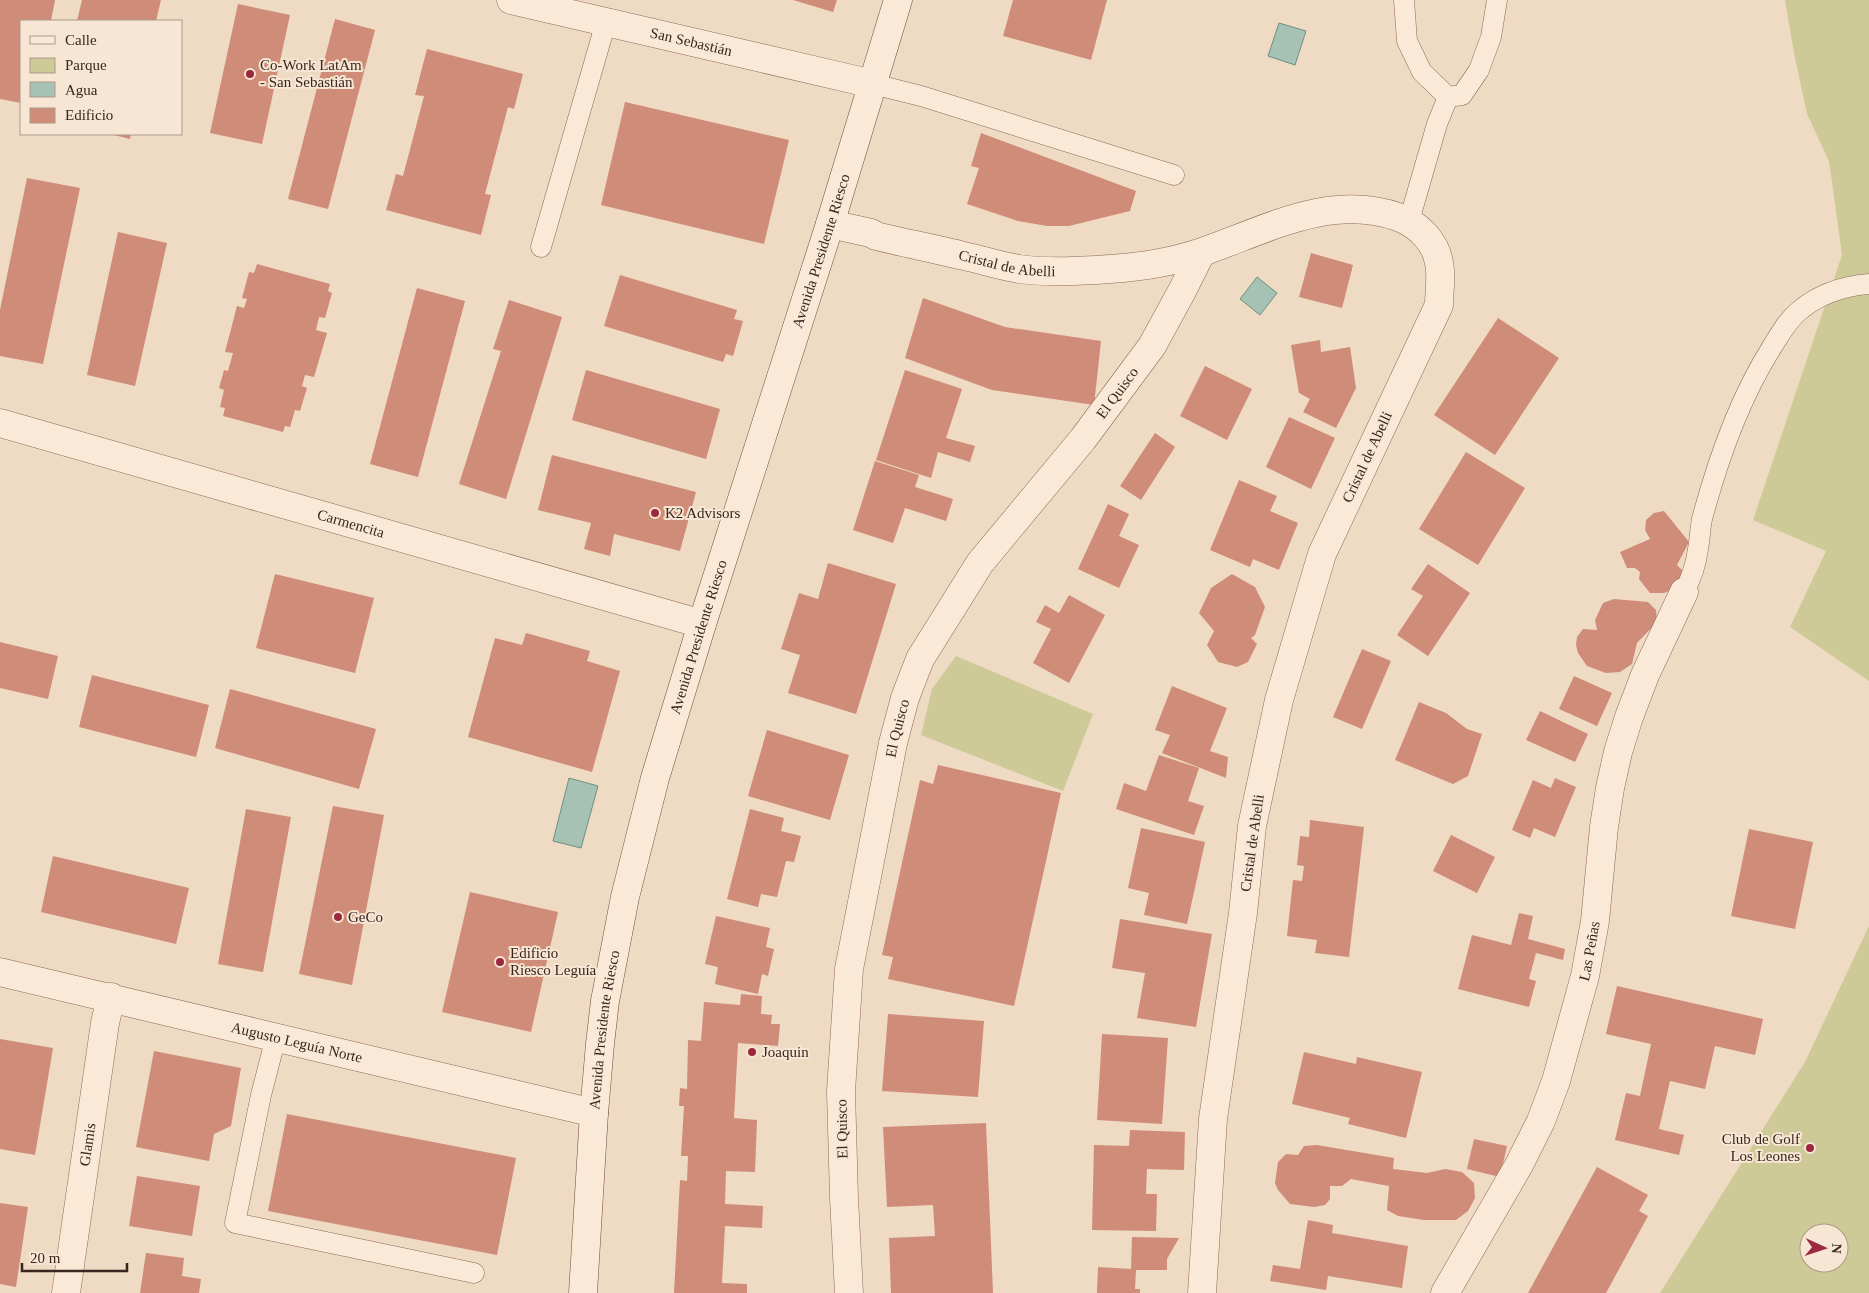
<svg xmlns="http://www.w3.org/2000/svg" width="1869" height="1293" font-family="'Times New Roman',serif">
	<style>
		.green { fill: #ceca97; fill-rule: evenodd }
		.water { fill: #a6c2b4; stroke: #6c9181 }
		.building { fill: #cf8c78 }
		.lines { fill: none; stroke-linecap: round; stroke-linejoin: round }
		.service-casing { stroke: #8a6a59; stroke-width: 21 }
		.minor-casing { stroke: #8a6a59; stroke-width: 29 }
		.tertiary-casing { stroke: #8a6a59; stroke-width: 29 }
		.secondary-casing { stroke: #6c4c3d; stroke-width: 29 }
		.service { stroke: #fae9d7; stroke-width: 20 }
		.minor { stroke: #fae9d7; stroke-width: 28 }
		.tertiary { stroke: #fae9d7; stroke-width: 28 }
		.secondary { stroke: #fae9d7; stroke-width: 28 }
		.poi-dot { fill: #9b283e; stroke: #f7e6d3; stroke-width: 2 }
		.labels { text-anchor: middle; stroke-width: 4; stroke-linejoin: round; paint-order: stroke }
		.street-label { font-size: 15px; fill: #3a261e; stroke: #f7e6d3 }
		.poi-label { font-size: 15px; fill: #3a261e; stroke: #f7e6d3; text-anchor: start }
	</style>
	<rect width="100%" height="100%" fill="#efdac4"/>
	<g class="green">
		<path d="M 1785,0 L 1869,0 L 1869,681 L 1790,627 L 1826,551 L 1753,520 L 1842,255 L 1829,161 L 1807,114 L 1794,53 Z"/>
		<path d="M 956,656 L 1093,714 L 1063,791 L 921,735 L 932,689 Z"/>
		<path d="M 1869,926 L 1869,1293 L 1660,1293 L 1805,1062 ZM 1809,1233 L 1839,1233 L 1839,1263 L 1809,1263 Z"/>
	</g>
	<g class="water">
		<path d="M 1279,23 L 1306,31 L 1295,65 L 1268,56 Z"/>
		<path d="M 1257,277 L 1277,293 L 1260,315 L 1240,299 Z"/>
		<path d="M 569,778 L 598,786 L 581,848 L 553,841 Z"/>
	</g>
	<g class="building">
		<path d="M 0,0 L 55,0 L 51,21 L 21,21 L 21,103 L 0,99 Z"/>
		<path d="M 82,0 L 161,0 L 156,21 L 77,21 Z"/>
		<path d="M 793,0 L 837,0 L 833,12 Z"/>
		<path d="M 1013,0 L 1107,0 L 1091,60 L 1003,36 Z"/>
		<path d="M 238,4 L 290,15 L 262,144 L 210,133 Z"/>
		<path d="M 335,19 L 375,30 L 328,209 L 288,199 Z"/>
		<path d="M 427,49 L 523,74 L 514,109 L 508,107 L 485,194 L 491,195 L 481,235 L 386,210 L 396,174 L 403,176 L 424,96 L 415,95 Z"/>
		<path d="M 625,102 L 789,140 L 764,244 L 601,205 Z"/>
		<path d="M 981,133 L 1136,191 L 1130,211 L 1069,226 L 1047,226 L 1018,221 L 967,204 L 979,168 L 971,166 Z"/>
		<path d="M 110,134 L 131,134 L 130,139 Z"/>
		<path d="M 27,178 L 80,188 L 43,364 L 0,356 L 0,310 Z"/>
		<path d="M 118,232 L 167,243 L 135,386 L 87,375 Z"/>
		<path d="M 1311,253 L 1353,265 L 1342,308 L 1299,297 Z"/>
		<path d="M 257,264 L 330,284 L 328,291 L 332,293 L 325,318 L 319,317 L 316,330 L 327,333 L 314,377 L 305,375 L 302,386 L 307,388 L 300,411 L 295,410 L 290,427 L 285,426 L 283,432 L 223,416 L 225,408 L 220,407 L 224,390 L 219,388 L 224,370 L 228,371 L 233,353 L 225,352 L 237,306 L 244,308 L 247,299 L 242,298 L 249,272 L 254,273 Z"/>
		<path d="M 620,275 L 737,310 L 734,319 L 743,321 L 733,356 L 726,354 L 723,362 L 604,326 Z"/>
		<path d="M 417,288 L 465,301 L 418,477 L 370,464 Z"/>
		<path d="M 923,298 L 1005,327 L 1101,341 L 1094,405 L 992,390 L 905,358 Z"/>
		<path d="M 509,300 L 562,317 L 506,499 L 459,484 L 501,351 L 493,349 Z"/>
		<path d="M 1498,318 L 1559,358 L 1495,455 L 1434,415 Z"/>
		<path d="M 1320,340 L 1321,352 L 1350,347 L 1356,388 L 1336,428 L 1303,412 L 1310,399 L 1299,393 L 1291,345 Z"/>
		<path d="M 1205,366 L 1252,389 L 1227,440 L 1180,416 Z"/>
		<path d="M 586,370 L 720,409 L 706,459 L 572,420 Z"/>
		<path d="M 905,370 L 962,389 L 946,438 L 975,446 L 970,462 L 938,452 L 931,478 L 876,460 Z"/>
		<path d="M 1289,417 L 1335,438 L 1311,489 L 1266,467 Z"/>
		<path d="M 1155,433 L 1175,447 L 1141,500 L 1120,486 Z"/>
		<path d="M 1466,452 L 1525,488 L 1478,565 L 1419,529 Z"/>
		<path d="M 552,455 L 696,492 L 680,551 L 614,534 L 610,556 L 584,549 L 591,523 L 538,510 Z"/>
		<path d="M 875,461 L 919,475 L 915,487 L 953,499 L 946,521 L 905,508 L 893,543 L 853,530 Z"/>
		<path d="M 1239,480 L 1277,496 L 1270,511 L 1298,523 L 1279,570 L 1253,559 L 1250,567 L 1210,550 Z"/>
		<path d="M 1108,504 L 1129,514 L 1119,536 L 1139,545 L 1119,588 L 1078,569 Z"/>
		<path d="M 1664,511 L 1689,542 L 1677,565 L 1683,571 L 1675,589 L 1664,593 L 1650,593 L 1639,579 L 1640,572 L 1635,568 L 1627,568 L 1620,552 L 1650,539 L 1645,530 L 1646,520 L 1654,513 Z"/>
		<path d="M 828,563 L 896,584 L 856,714 L 788,693 L 800,655 L 781,649 L 799,593 L 818,599 Z"/>
		<path d="M 1428,564 L 1470,593 L 1428,656 L 1397,635 L 1423,596 L 1411,589 Z"/>
		<path d="M 275,574 L 374,598 L 355,673 L 256,648 Z"/>
		<path d="M 1232,574 L 1255,587 L 1265,607 L 1255,635 L 1251,638 L 1257,644 L 1248,662 L 1237,667 L 1218,662 L 1207,645 L 1214,631 L 1199,613 L 1211,588 Z"/>
		<path d="M 1069,595 L 1105,615 L 1069,683 L 1033,663 L 1051,629 L 1036,622 L 1045,605 L 1059,613 Z"/>
		<path d="M 1614,599 L 1648,602 L 1656,610 L 1657,622 L 1637,643 L 1632,664 L 1620,672 L 1606,673 L 1587,666 L 1578,653 L 1576,645 L 1577,637 L 1583,629 L 1597,630 L 1595,620 L 1603,603 Z"/>
		<path d="M 526,633 L 590,651 L 587,661 L 620,671 L 592,772 L 468,737 L 495,638 L 522,645 Z"/>
		<path d="M 0,642 L 58,656 L 48,699 L 0,688 Z"/>
		<path d="M 1362,649 L 1391,661 L 1362,729 L 1333,717 Z"/>
		<path d="M 92,675 L 209,705 L 196,757 L 79,727 Z"/>
		<path d="M 1574,676 L 1612,693 L 1597,726 L 1559,709 Z"/>
		<path d="M 1172,686 L 1227,708 L 1210,751 L 1228,757 L 1226,778 L 1162,753 L 1170,735 L 1155,730 Z"/>
		<path d="M 230,689 L 376,729 L 359,789 L 215,748 Z"/>
		<path d="M 1419,702 L 1446,713 L 1467,729 L 1482,734 L 1468,776 L 1453,784 L 1395,760 Z"/>
		<path d="M 1540,711 L 1588,734 L 1575,762 L 1526,740 Z"/>
		<path d="M 767,730 L 849,755 L 830,820 L 748,796 Z"/>
		<path d="M 1159,755 L 1199,768 L 1188,801 L 1204,806 L 1194,835 L 1116,809 L 1124,783 L 1146,791 Z"/>
		<path d="M 938,765 L 1061,793 L 1014,1006 L 888,979 L 893,957 L 882,955 L 920,780 L 933,784 Z"/>
		<path d="M 1555,778 L 1576,787 L 1555,837 L 1534,828 L 1530,838 L 1512,830 L 1533,780 L 1551,788 Z"/>
		<path d="M 333,806 L 384,815 L 352,985 L 299,974 Z"/>
		<path d="M 246,809 L 291,817 L 263,972 L 218,964 Z"/>
		<path d="M 750,809 L 784,818 L 781,831 L 801,836 L 794,862 L 786,861 L 777,897 L 761,894 L 758,907 L 727,899 Z"/>
		<path d="M 1310,820 L 1364,827 L 1349,957 L 1315,953 L 1317,940 L 1287,936 L 1293,880 L 1302,881 L 1304,866 L 1297,865 L 1300,836 L 1309,837 Z"/>
		<path d="M 1141,828 L 1205,842 L 1187,924 L 1144,915 L 1149,893 L 1128,888 Z"/>
		<path d="M 1749,829 L 1813,842 L 1795,929 L 1731,916 Z"/>
		<path d="M 1451,835 L 1495,857 L 1477,893 L 1433,871 Z"/>
		<path d="M 53,856 L 189,888 L 176,944 L 41,912 Z"/>
		<path d="M 470,892 L 558,912 L 531,1032 L 442,1012 Z"/>
		<path d="M 1519,913 L 1533,916 L 1528,939 L 1565,949 L 1563,960 L 1536,953 L 1529,979 L 1536,981 L 1529,1007 L 1458,989 L 1472,935 L 1511,945 Z"/>
		<path d="M 716,916 L 770,928 L 766,947 L 774,949 L 768,976 L 762,974 L 758,994 L 715,984 L 718,967 L 705,964 Z"/>
		<path d="M 1120,919 L 1212,934 L 1196,1027 L 1137,1018 L 1145,973 L 1112,968 Z"/>
		<path d="M 1617,986 L 1763,1019 L 1755,1055 L 1715,1046 L 1705,1089 L 1670,1081 L 1659,1129 L 1684,1135 L 1679,1155 L 1615,1140 L 1626,1093 L 1640,1096 L 1651,1044 L 1606,1034 Z"/>
		<path d="M 741,994 L 762,996 L 761,1014 L 772,1015 L 771,1024 L 780,1024 L 778,1046 L 738,1043 L 734,1118 L 757,1120 L 755,1172 L 726,1171 L 725,1204 L 763,1206 L 762,1228 L 725,1226 L 722,1283 L 747,1284 L 747,1293 L 674,1293 L 680,1180 L 687,1181 L 688,1156 L 681,1156 L 684,1106 L 679,1106 L 680,1088 L 687,1089 L 688,1040 L 701,1041 L 704,1002 L 740,1005 Z"/>
		<path d="M 888,1014 L 984,1021 L 978,1097 L 882,1091 Z"/>
		<path d="M 1102,1034 L 1168,1038 L 1162,1124 L 1097,1120 Z"/>
		<path d="M 0,1039 L 53,1048 L 35,1155 L 0,1149 Z"/>
		<path d="M 154,1051 L 241,1068 L 231,1126 L 214,1134 L 209,1161 L 136,1147 Z"/>
		<path d="M 1304,1052 L 1356,1064 L 1357,1057 L 1422,1072 L 1406,1138 L 1348,1124 L 1350,1118 L 1292,1104 Z"/>
		<path d="M 287,1114 L 516,1158 L 497,1255 L 268,1211 Z"/>
		<path d="M 986,1123 L 993,1293 L 891,1293 L 889,1238 L 935,1236 L 933,1205 L 887,1207 L 883,1127 Z"/>
		<path d="M 1130,1130 L 1185,1132 L 1184,1170 L 1147,1169 L 1146,1194 L 1157,1194 L 1156,1231 L 1092,1230 L 1094,1145 L 1129,1146 Z"/>
		<path d="M 1474,1139 L 1507,1146 L 1500,1177 L 1467,1169 Z"/>
		<path d="M 1317,1145 L 1394,1158 L 1393,1169 L 1427,1173 L 1445,1169 L 1462,1172 L 1474,1183 L 1475,1198 L 1468,1211 L 1456,1220 L 1424,1220 L 1398,1216 L 1387,1210 L 1389,1186 L 1351,1179 L 1342,1186 L 1330,1186 L 1330,1199 L 1325,1205 L 1314,1207 L 1290,1204 L 1278,1190 L 1275,1183 L 1278,1162 L 1286,1154 L 1298,1155 L 1304,1146 Z"/>
		<path d="M 1597,1167 L 1648,1195 L 1639,1211 L 1648,1216 L 1606,1293 L 1528,1293 Z"/>
		<path d="M 137,1176 L 200,1186 L 192,1236 L 129,1226 Z"/>
		<path d="M 0,1203 L 28,1207 L 16,1287 L 0,1284 Z"/>
		<path d="M 1308,1220 L 1333,1225 L 1332,1233 L 1408,1246 L 1402,1288 L 1328,1276 L 1326,1290 L 1270,1281 L 1273,1265 L 1300,1269 Z"/>
		<path d="M 1132,1237 L 1179,1238 L 1167,1259 L 1167,1270 L 1136,1270 L 1135,1289 L 1140,1289 L 1140,1293 L 1097,1293 L 1098,1267 L 1131,1269 Z"/>
		<path d="M 146,1253 L 184,1258 L 182,1276 L 201,1279 L 199,1293 L 140,1293 Z"/>
	</g>
	<g class="lines">
		<g class="service-casing">
			<g id="service">
				<path d="M 1404,0 L 1407,41 L 1422,72 L 1448,97 L 1462,95 L 1479,70 L 1491,37 L 1497,0"/>
				<path d="M 873,84 L 921,96 L 1174,175"/>
				<path d="M 1409,221 L 1437,124 L 1448,97"/>
				<path d="M 541,247 L 606,22"/>
				<path d="M 1684,592 C 1691,579 1696,565 1698,549 C 1700,539 1700,529 1702,519 C 1718,459 1739,399 1772,347 C 1780,334 1787,321 1799,311 C 1819,294 1844,286 1869,284"/>
				<path d="M 276,1037 L 261,1095 L 235,1223 L 474,1273"/>
			</g>
		</g>
		<g class="minor-casing">
			<g id="minor">
				<path id="s1" d="M 511,0 L 873,84"/>
				<path id="s2" d="M 830,224 L 871,233 L 876,236 C 905,243 935,249 964,256 C 982,260 1001,266 1019,269 C 1049,273 1080,271 1110,269 C 1141,267 1173,262 1202,252 C 1266,230 1330,193 1398,217 C 1418,224 1436,242 1439,263 C 1442,276 1439,292 1439,305 L 1322,554 L 1279,700 L 1252,826 L 1243,913 L 1213,1119 L 1202,1293"/>
				<path id="s3" d="M 0,423 L 702,624"/>
				<path id="s4" d="M 66,1293 L 105,1023 L 111,997"/>
				<path id="s5" d="M 849,1293 L 844,1198 L 841,1091 L 849,969 L 893,743 L 905,698 L 920,659 L 980,563 L 1083,439 L 1152,346 L 1182,291 L 1201,253"/>
				<path id="s6" d="M 1445,1293 L 1519,1165 L 1541,1121 L 1556,1081 L 1585,976 L 1595,921 L 1604,827 L 1610,788 L 1618,752 L 1629,717 L 1645,675 L 1684,592"/>
			</g>
		</g>
		<g class="tertiary-casing">
			<g id="tertiary">
				<path id="s7" d="M 0,972 L 594,1113"/>
			</g>
		</g>
		<g class="secondary-casing">
			<g id="secondary">
				<path id="s8" d="M 583,1293 L 594,1113 L 600,1044 L 605,1001 L 625,897 L 655,778 L 702,624 L 830,224 L 898,0"/>
			</g>
		</g>
		<use href="#service" class="service"/>
		<use href="#minor" class="minor"/>
		<use href="#tertiary" class="tertiary"/>
		<use href="#secondary" class="secondary"/>
	</g>
	<g class="poi-dot">
		<circle cx="250" cy="74" r="5"/>
		<circle cx="655" cy="513" r="5"/>
		<circle cx="338" cy="917" r="5"/>
		<circle cx="500" cy="962" r="5"/>
		<circle cx="752" cy="1052" r="5"/>
		<circle cx="1810" cy="1148" r="5"/>
	</g>
	<g class="labels">
		<g class="street-label">
			<text dy="5" stroke="none"><textPath href="#s1" startOffset="185">San Sebastián</textPath></text>
			<text dy="5" stroke="none"><textPath href="#s8" startOffset="1074">Avenida Presidente Riesco</textPath></text>
			<text dy="5" stroke="none"><textPath href="#s2" startOffset="182">Cristal de Abelli</textPath></text>
			<text dy="5" stroke="none"><textPath href="#s5" startOffset="975">El Quisco</textPath></text>
			<text transform="translate(1367 457) rotate(-65)" y="5">Cristal de Abelli</text>
			<text dy="5" stroke="none"><textPath href="#s3" startOffset="365">Carmencita</textPath></text>
			<text dy="5" stroke="none"><textPath href="#s8" startOffset="669">Avenida Presidente Riesco</textPath></text>
			<text dy="5" stroke="none"><textPath href="#s5" startOffset="570">El Quisco</textPath></text>
			<text transform="translate(1252 843) rotate(-82)" y="5">Cristal de Abelli</text>
			<text dy="5" stroke="none"><textPath href="#s6" startOffset="374">Las Peñas</textPath></text>
			<text dy="5" stroke="none"><textPath href="#s8" startOffset="264">Avenida Presidente Riesco</textPath></text>
			<text dy="5" stroke="none"><textPath href="#s7" startOffset="305">Augusto Leguía Norte</textPath></text>
			<text transform="translate(842 1129) rotate(-91)" y="5">El Quisco</text>
			<text dy="5" stroke="none"><textPath href="#s4" startOffset="150">Glamis</textPath></text>
		</g>
		<g class="poi-label">
			<text x="260" y="70">Co-Work LatAm<tspan x="260" dy="17">- San Sebastián</tspan></text>
			<text x="665" y="518">K2 Advisors</text>
			<text x="348" y="922">GeCo</text>
			<text x="510" y="958">Edificio<tspan x="510" dy="17">Riesco Leguía</tspan></text>
			<text x="762" y="1057">Joaquin</text>
			<text x="1800" y="1144" text-anchor="end">Club de Golf<tspan x="1800" dy="17">Los Leones</tspan></text>
		</g>
	</g>
	<rect x="20" y="20" width="162" height="115" fill="#f7e6d3" stroke="#ab998b"/>
	<rect x="30" y="36" width="25" height="8" fill="#fae9d7" stroke="#ab998b"/>
	<text x="65" y="45" font-size="15" fill="#3a261e">Calle</text>
	<rect x="30" y="58" width="25" height="15" fill="#ceca97" stroke="#ab998b"/>
	<text x="65" y="70" font-size="15" fill="#3a261e">Parque</text>
	<rect x="30" y="82" width="25" height="15" fill="#a6c2b4" stroke="#ab998b"/>
	<text x="65" y="95" font-size="15" fill="#3a261e">Agua</text>
	<rect x="30" y="108" width="25" height="15" fill="#cf8c78" stroke="#ab998b"/>
	<text x="65" y="120" font-size="15" fill="#3a261e">Edificio</text>
	<g transform="translate(1824 1248) rotate(93)"><circle r="24" fill="#f7e6d3" stroke="#ab998b"/>
	<path d="M0-4L9 19L0 12L-9 19Z" fill="#9b283e"/>
	<text y="-8" font-size="14" font-weight="bold" text-anchor="middle" fill="#3a261e">N</text>
	</g>
	<path d="M22 1263v8h105v-8" fill="none" stroke="#3a261e" stroke-width="2.5"/>
	<text x="30" y="1263" font-size="15" fill="#3a261e" stroke="#f7e6d3" stroke-width="4" paint-order="stroke">20 m</text>
</svg>
